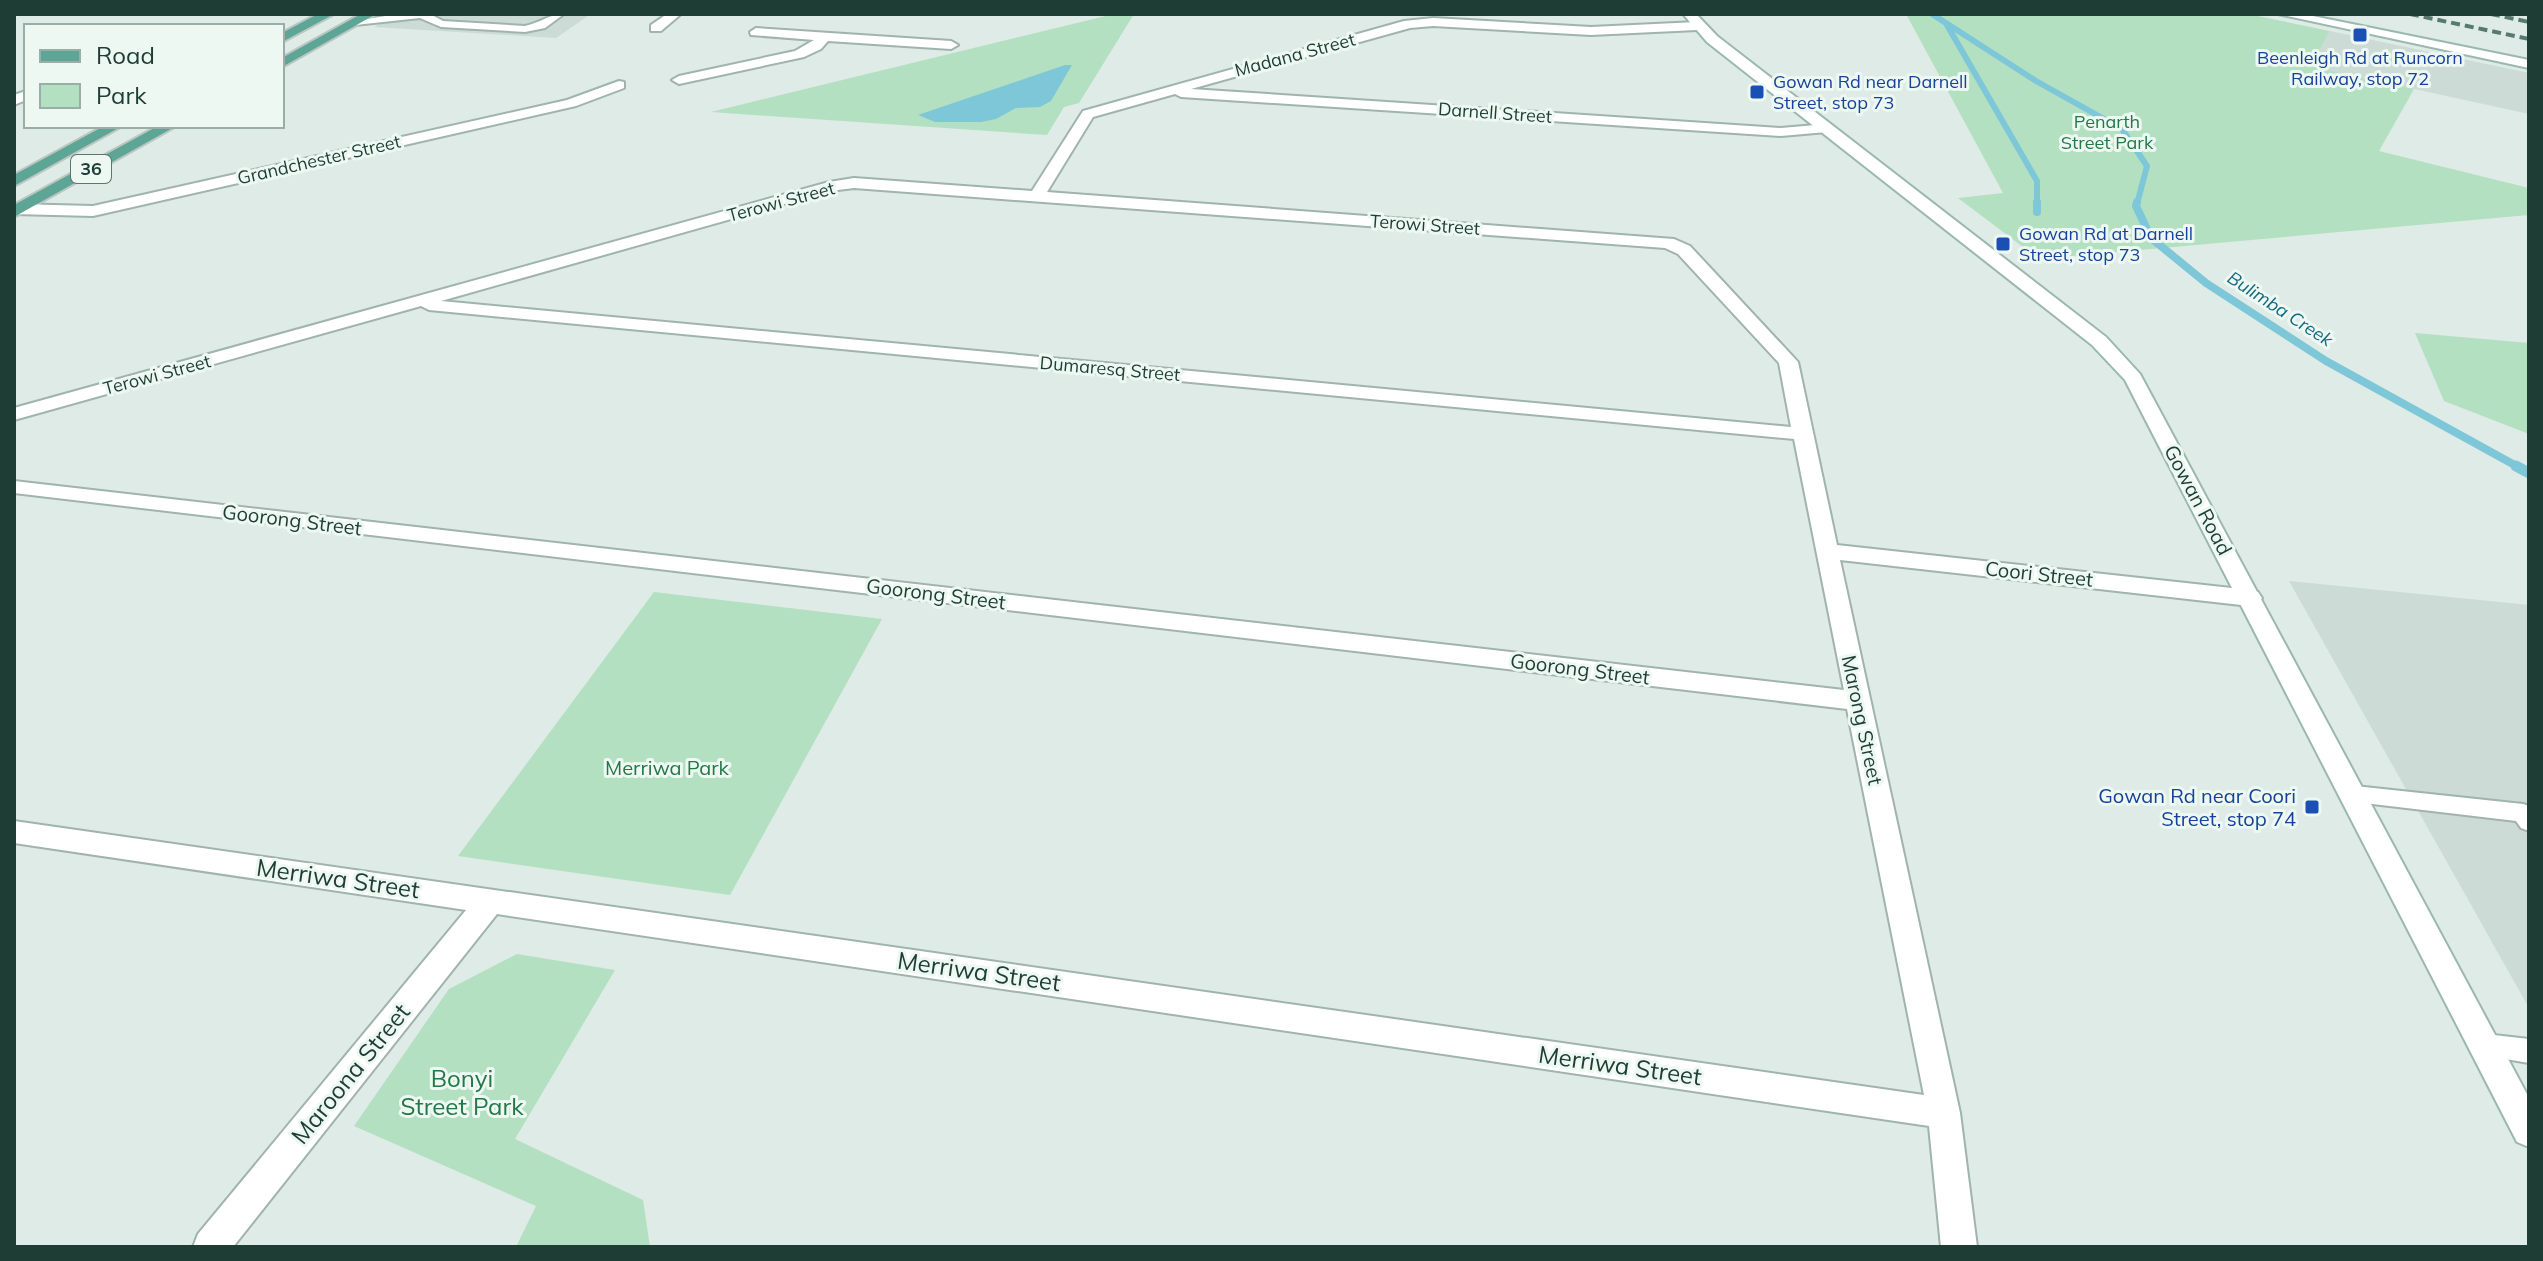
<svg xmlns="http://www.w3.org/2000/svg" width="2543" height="1261" font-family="Mulish,sans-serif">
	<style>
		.built { fill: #ccdbd5 }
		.green { fill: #b3e0c1 }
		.water { fill: #7ec7d8 }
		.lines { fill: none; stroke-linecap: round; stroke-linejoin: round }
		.stream-far2 { stroke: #7ec7d8; stroke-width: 6 }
		.stream-far1 { stroke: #7ec7d8; stroke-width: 8 }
		.stream { stroke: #7ec7d8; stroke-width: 11 }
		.lane-casing { stroke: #a0b3ad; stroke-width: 4 }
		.street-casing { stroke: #a0b3ad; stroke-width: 4 }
		.secondary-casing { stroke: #9bb8af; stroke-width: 4 }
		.primary-casing { stroke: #bbc5c2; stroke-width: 4 }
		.lane { fill: #fff; fill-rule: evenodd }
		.street { fill: #fff; fill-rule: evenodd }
		.secondary { fill: #fff; fill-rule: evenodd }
		.primary { fill: #5da696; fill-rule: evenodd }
		.rail { stroke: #577971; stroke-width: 4; stroke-dasharray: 9 5; stroke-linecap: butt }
		.transit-dot { fill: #1a4fb4; stroke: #eef8f3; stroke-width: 3 }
		.labels { text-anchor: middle; stroke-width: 6; stroke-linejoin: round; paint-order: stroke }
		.far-street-label { font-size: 18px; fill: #1d3d35; stroke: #eef8f3 }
		.far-transit-label { font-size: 18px; fill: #164399; stroke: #eef8f3; text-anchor: start }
		.far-park-label { font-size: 18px; fill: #237847; stroke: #eef8f3 }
		.shield { fill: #eef8f3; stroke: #5c756e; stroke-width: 2 }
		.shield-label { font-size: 18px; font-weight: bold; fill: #1d3d35 }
		.far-water-label { font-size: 18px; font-style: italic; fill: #11697f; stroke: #eef8f3 }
		.street-label { font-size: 20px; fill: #1d3d35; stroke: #eef8f3 }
		.park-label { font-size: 20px; fill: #237847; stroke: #eef8f3 }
		.transit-label { font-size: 20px; fill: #164399; stroke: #eef8f3; text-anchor: end }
		.near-street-label { font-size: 24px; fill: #1d3d35; stroke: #eef8f3 }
		.near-park-label { font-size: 24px; fill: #237847; stroke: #eef8f3 }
	</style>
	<rect width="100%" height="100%" fill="#deebe6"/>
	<g class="built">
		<path d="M 397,14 L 591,14 L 556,38 L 374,27 Z"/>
		<path d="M 2330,31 L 2529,73 L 2529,114 L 2309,66 Z"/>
		<path d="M 2289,581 L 2529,605 L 2529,1008 Z"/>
	</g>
	<g class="green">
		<path d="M 1114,14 L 1134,14 L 1079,103 L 1064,107 L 1047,135 L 711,112 Z"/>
		<path d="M 1906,14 L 2248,14 L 2330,31 L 2310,66 L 2414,89 L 2379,151 L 2529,188 L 2529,215 L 2039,259 L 1958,198 L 2003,193 Z"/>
		<path d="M 2415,333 L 2529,343 L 2529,434 L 2444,401 Z"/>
		<path d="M 654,592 L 882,619 L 730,895 L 458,856 Z"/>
		<path d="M 517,954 L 615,970 L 515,1139 L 643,1200 L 650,1247 L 516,1247 L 536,1206 L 354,1126 L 449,989 Z"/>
	</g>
	<path class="water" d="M 1065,65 L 1072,65 L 1051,101 L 1040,107 L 1016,108 L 996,119 L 981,122 L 935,122 L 918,115 Z"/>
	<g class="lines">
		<g class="stream-far2">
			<path d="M 1932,14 L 2036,81 L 2122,129 L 2147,166 L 2137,204"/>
			<path d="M 1947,25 L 2037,181 L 2037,204"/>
		</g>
		<g class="stream-far1">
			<path d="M 2037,202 L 2037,212"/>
			<path d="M 2137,202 L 2136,206 L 2151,238 L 2206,283 L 2326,361 L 2520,468"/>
		</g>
		<path class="stream" d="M 2516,466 L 2529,473"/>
		<g class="lane-casing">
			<g id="lane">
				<path d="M 397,14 L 430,14 L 443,21 L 525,26 C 540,23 549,14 564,14 L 545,28 L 525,32 L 441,27 L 420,18 L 355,25 L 350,22 Z"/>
				<path d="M 2355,786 L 2523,804 L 2529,806 L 2529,831 L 2521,828 L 2516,821 L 2347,801 L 2344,795 L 2347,789 Z"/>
				<path d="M 2485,1034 L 2529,1039 L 2529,1063 L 2476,1054 L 2472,1046 L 2476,1038 Z"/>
			</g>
		</g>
		<g class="street-casing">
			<g id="street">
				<path d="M 667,14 L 681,14 L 661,31 L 651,31 L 651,25 Z"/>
				<path d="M 1433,18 L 1591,27 L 1697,22 L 1703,26 L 1697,30 L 1591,35 L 1433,26 L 1410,28 L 1191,89 L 1781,128 L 1827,124 L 1834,128 L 1827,132 L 1781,136 L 1181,97 L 1175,94 L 1093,117 L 1047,192 L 1674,239 L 1690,246 L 1798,362 L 1837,545 L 2250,590 L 2258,592 L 2262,598 L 2258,604 L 2250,606 L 1840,560 L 1960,1113 L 1977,1247 L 1941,1247 L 1929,1126 L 497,914 L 233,1247 L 193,1247 L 198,1234 L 466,910 L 14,843 L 14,821 L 1924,1095 L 1847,709 L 14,493 L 14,481 L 1844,690 L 1794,439 L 429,310 L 421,306 L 14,420 L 14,408 L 829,182 L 854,178 L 1032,191 L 1083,111 L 1404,21 ZM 854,188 L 1665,248 L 1678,254 L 1779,363 L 1791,427 L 441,301 L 830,191 Z"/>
				<path d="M 756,28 L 951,41 L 958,45 L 951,49 L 828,41 L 821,49 L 804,57 L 679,84 L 672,80 L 679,76 L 795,51 L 814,40 L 751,35 L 750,32 Z"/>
				<path d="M 619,81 L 624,82 L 624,88 L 576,106 L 93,216 L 14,214 L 14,204 L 93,206 L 567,100 Z"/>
				<path d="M 26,91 L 26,100 L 14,105 L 14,95 Z"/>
			</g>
		</g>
		<g class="secondary-casing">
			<g id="secondary">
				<path d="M 1683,14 L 1696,14 L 1717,36 L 2106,337 L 2140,374 L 2529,1098 L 2529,1147 L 2517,1142 L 2125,380 L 2092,345 L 1707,42 Z"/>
				<path d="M 2278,14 L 2303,14 L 2529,60 L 2529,68 Z"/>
			</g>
		</g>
		<g class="primary-casing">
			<g id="primary">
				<path d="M 318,14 L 334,14 L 282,42 L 282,33 Z"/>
				<path d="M 361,14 L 376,14 L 282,67 L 282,58 Z"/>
				<path d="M 104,126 L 122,126 L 14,186 L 14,175 Z"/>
				<path d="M 158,126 L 176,126 L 14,217 L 14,205 Z"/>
			</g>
		</g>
		<use href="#lane" class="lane"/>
		<use href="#street" class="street"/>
		<use href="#secondary" class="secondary"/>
		<use href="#primary" class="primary"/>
		<g class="rail">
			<path d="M 2410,14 L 2529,39"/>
			<path d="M 2491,14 L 2529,22"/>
		</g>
	</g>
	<g class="transit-dot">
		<rect x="2352" y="27" width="16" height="16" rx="4"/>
		<rect x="1749" y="84" width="16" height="16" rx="4"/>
		<rect x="1995" y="236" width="16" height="16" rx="4"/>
		<rect x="2304" y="799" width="16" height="16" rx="4"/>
	</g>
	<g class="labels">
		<g class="far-street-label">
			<text transform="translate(1295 55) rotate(-15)" y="6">Madana Street</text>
			<text transform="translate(1495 113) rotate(4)" y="6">Darnell Street</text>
			<text transform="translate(319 160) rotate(-13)" y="6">Grandchester Street</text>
			<text transform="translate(781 202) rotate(-15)" y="6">Terowi Street</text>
			<text transform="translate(1425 225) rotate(4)" y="6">Terowi Street</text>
			<text transform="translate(1110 369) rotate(5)" y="6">Dumaresq Street</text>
			<text transform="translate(157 375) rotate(-15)" y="6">Terowi Street</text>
		</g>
		<g class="far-transit-label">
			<text x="2360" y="64" text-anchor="middle">Beenleigh Rd at Runcorn<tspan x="2360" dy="21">Railway, stop 72</tspan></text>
			<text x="1773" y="88">Gowan Rd near Darnell<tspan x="1773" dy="21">Street, stop 73</tspan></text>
			<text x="2019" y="240">Gowan Rd at Darnell<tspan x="2019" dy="21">Street, stop 73</tspan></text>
		</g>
		<g class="far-park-label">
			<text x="2107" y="128">Penarth<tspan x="2107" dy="21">Street Park</tspan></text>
		</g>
		<rect class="shield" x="71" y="155" width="40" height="28" rx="6"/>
		<g class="shield-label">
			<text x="91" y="175">36</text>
		</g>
		<g class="far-water-label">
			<text transform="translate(2280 309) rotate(33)" y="6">Bulimba Creek</text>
		</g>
		<g class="street-label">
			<text transform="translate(2198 500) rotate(62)" y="7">Gowan Road</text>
			<text transform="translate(292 520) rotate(7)" y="7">Goorong Street</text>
			<text transform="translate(2039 574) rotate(6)" y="7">Coori Street</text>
			<text transform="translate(936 594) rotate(7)" y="7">Goorong Street</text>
			<text transform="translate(1580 669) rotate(7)" y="7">Goorong Street</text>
			<text transform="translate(1862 720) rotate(78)" y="7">Marong Street</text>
		</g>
		<g class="park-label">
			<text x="667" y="775">Merriwa Park</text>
		</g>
		<g class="transit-label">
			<text x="2296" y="803">Gowan Rd near Coori<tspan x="2296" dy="23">Street, stop 74</tspan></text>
		</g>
		<g class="near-street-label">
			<text transform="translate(338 879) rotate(8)" y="8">Merriwa Street</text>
			<text transform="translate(979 972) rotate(8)" y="8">Merriwa Street</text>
			<text transform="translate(1620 1066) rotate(8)" y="8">Merriwa Street</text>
			<text transform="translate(351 1074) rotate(-51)" y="8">Maroona Street</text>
		</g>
		<g class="near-park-label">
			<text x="462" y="1087">Bonyi<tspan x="462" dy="28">Street Park</tspan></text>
		</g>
	</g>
	<rect width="2543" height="1261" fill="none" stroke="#1d3d35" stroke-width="32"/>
	<rect x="24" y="24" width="260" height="104" fill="#eef8f3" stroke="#9aada7" stroke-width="2"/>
	<rect x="40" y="50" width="40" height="12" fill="#5da696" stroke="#9aada7" stroke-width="2"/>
	<text x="96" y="64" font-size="24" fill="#1d3d35">Road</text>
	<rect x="40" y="84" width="40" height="24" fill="#b3e0c1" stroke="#9aada7" stroke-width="2"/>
	<text x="96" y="104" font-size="24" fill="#1d3d35">Park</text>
</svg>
